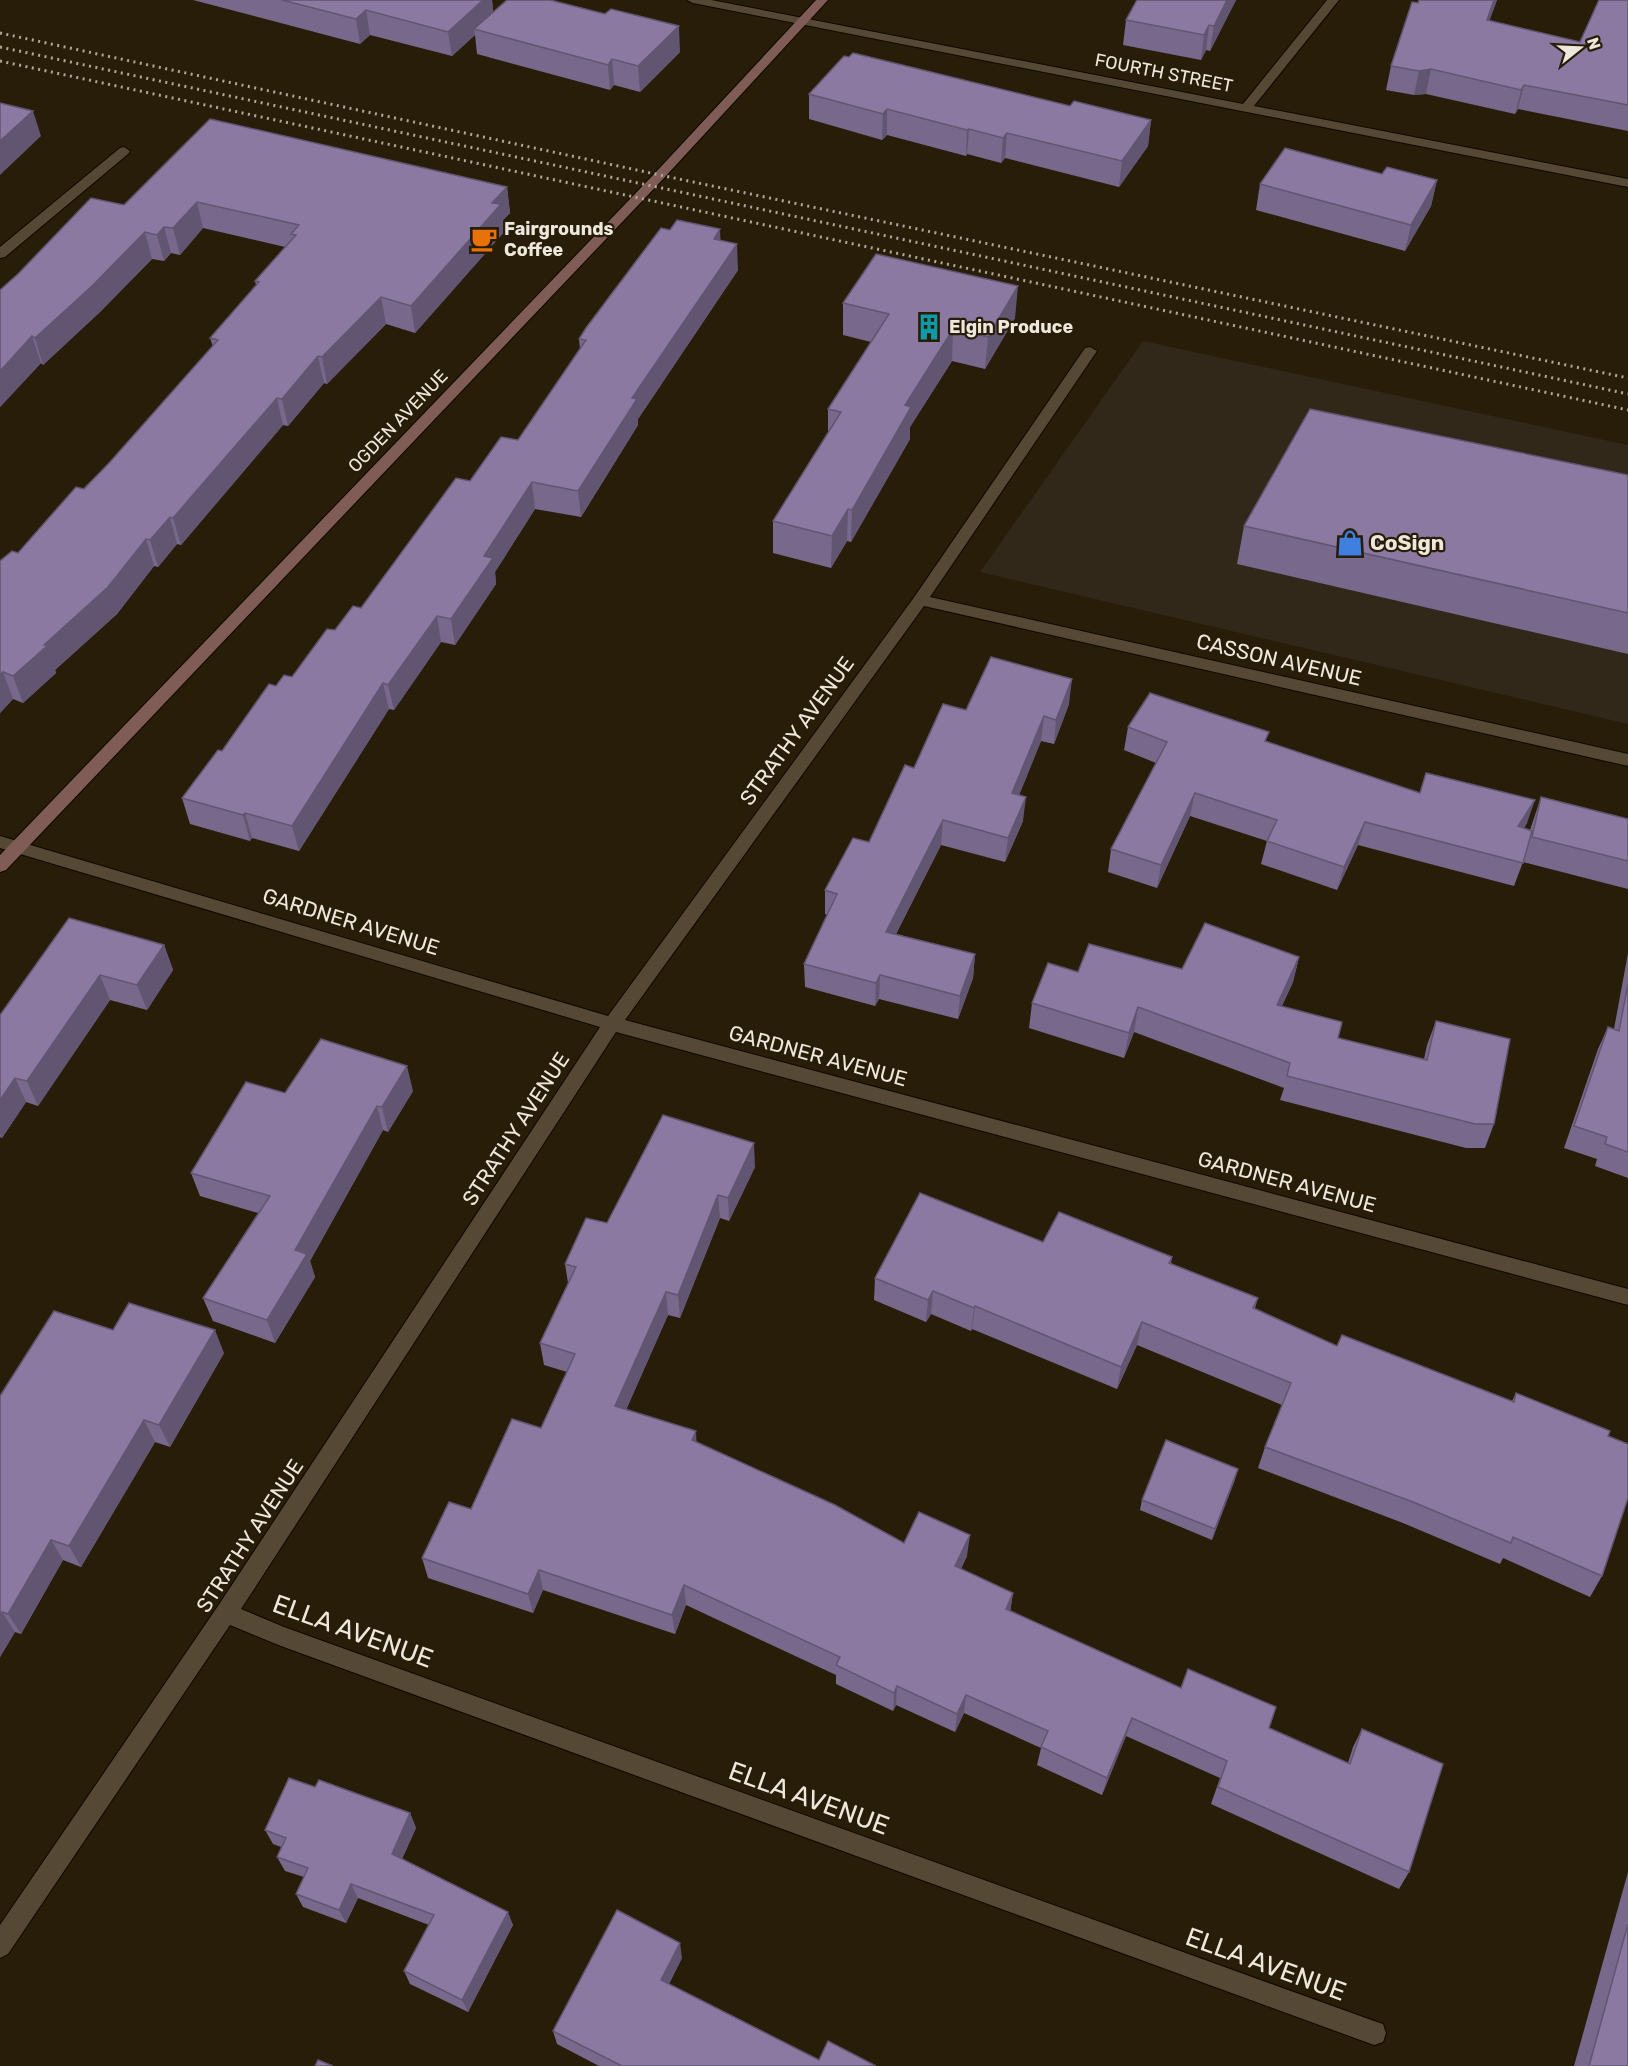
<svg xmlns="http://www.w3.org/2000/svg" width="1628" height="2066" font-family="Rubik,sans-serif">
	<style>
		.industrial { fill: #322819 }
		.lines { fill: none; stroke-linecap: round; stroke-linejoin: round }
		.street-casing { stroke: #100700; stroke-width: 2 }
		.secondary-casing { stroke: #100700; stroke-width: 2 }
		.street { fill: #554935; fill-rule: evenodd }
		.secondary { fill: #7f5c55; fill-rule: evenodd }
		.rail { stroke: #b0a89a; stroke-width: 3; stroke-dasharray: 2 4.5; stroke-linecap: butt }
		.wall { fill: #78688b }
		.shaded-wall { fill: #615571 }
		.building { fill: #8b79a2; stroke: #615571; stroke-width: 1.5 }
		.labels { text-anchor: middle; stroke-width: 4.5; stroke-linejoin: round; paint-order: stroke }
		.far-street-label { font-size: 18px; fill: #eee7db; stroke: #271d09 }
		.far-poi-label { font-size: 18px; font-weight: bold; fill: #eee7db; stroke: #271d09; text-anchor: start }
		.poi-label { font-size: 21px; font-weight: bold; fill: #eee7db; stroke: #271d09; text-anchor: start }
		.street-label { font-size: 21px; fill: #eee7db; stroke: #271d09 }
		.near-street-label { font-size: 26px; fill: #eee7db; stroke: #271d09 }
	</style>
	<rect width="100%" height="100%" fill="#271d09"/>
	<path class="industrial" d="M 1143,341 L 1628,445 L 1628,724 L 980,572 Z"/>
	<g class="lines">
		<g class="street-casing">
			<g id="street">
				<path d="M 687,0 L 711,0 L 1243,104 L 1327,0 L 1339,0 L 1254,106 L 1628,179 L 1628,187 L 693,3 Z"/>
				<path d="M 124,147 L 130,151 L 128,154 L 5,257 L 0,258 L 0,247 L 120,148 Z"/>
				<path d="M 1090,347 L 1097,351 L 930,597 L 1628,754 L 1628,766 L 924,606 L 625,1020 L 1628,1289 L 1628,1305 L 616,1032 L 241,1609 L 284,1627 L 1374,2021 L 1383,2024 L 1386,2033 L 1383,2042 L 1374,2045 L 281,1646 L 230,1625 L 8,1954 L 0,1958 L 0,1925 L 218,1606 L 600,1027 L 0,848 L 0,836 L 608,1016 L 915,596 L 1085,348 Z"/>
			</g>
		</g>
		<g class="secondary-casing">
			<path id="secondary" d="M 816,0 L 828,0 L 664,178 L 6,870 L 0,872 L 0,855 L 656,172 Z"/>
		</g>
		<use href="#street" class="street"/>
		<use href="#secondary" class="secondary"/>
		<g class="rail">
			<path d="M 0,33 L 660,175 L 1628,378"/>
			<path d="M 0,47 L 1628,394"/>
			<path d="M 0,61 L 1628,410"/>
		</g>
	</g>
	<g class="wall">
		<path d="M 193,0 L 492,0 L 493,12 L 680,52 L 640,92 L 614,85 L 610,90 L 477,54 L 475,35 L 452,56 L 370,35 L 360,44 Z"/>
		<path d="M 1137,0 L 1236,0 L 1210,51 L 1206,50 L 1201,60 L 1123,45 L 1126,20 Z"/>
		<path d="M 1419,0 L 1497,0 L 1489,21 L 1580,42 L 1628,0 L 1628,131 L 1518,109 L 1515,114 L 1426,94 L 1414,95 L 1386,90 L 1391,66 Z"/>
		<path d="M 809,94 L 1070,106 L 1151,120 L 1148,146 L 1119,187 L 1005,158 L 1001,163 L 967,154 L 966,156 L 887,135 L 882,140 L 809,119 Z"/>
		<path d="M 1382,174 L 1437,180 L 1431,206 L 1405,251 L 1256,210 L 1260,184 Z"/>
		<path d="M 507,187 L 510,213 L 503,220 L 505,231 L 415,333 L 386,324 L 327,384 L 324,383 L 288,426 L 283,425 L 181,545 L 177,544 L 158,567 L 154,566 L 117,614 L 55,670 L 56,673 L 23,703 L 13,699 L 0,713 L 0,561 L 18,553 L 110,462 L 213,347 L 210,338 L 256,285 L 255,281 L 285,247 L 203,228 L 180,255 L 171,253 L 164,261 L 152,259 L 100,312 L 43,365 L 41,363 L 0,407 L 0,290 L 124,205 Z"/>
		<path d="M 720,240 L 738,270 L 638,419 L 638,425 L 581,517 L 535,509 L 495,572 L 496,584 L 455,645 L 441,642 L 394,710 L 389,709 L 299,851 L 252,838 L 250,841 L 190,824 L 182,798 L 276,686 L 292,677 L 335,630 L 361,608 L 470,481 L 518,440 L 580,349 L 579,339 Z"/>
		<path d="M 843,303 L 1015,318 L 985,369 L 952,361 L 910,427 L 910,439 L 851,542 L 847,541 L 831,568 L 773,553 L 773,521 L 828,433 L 828,409 L 871,342 L 843,335 Z"/>
		<path d="M 1628,475 L 1628,654 L 1237,564 L 1244,526 Z"/>
		<path d="M 1069,704 L 1054,744 L 1041,741 L 1019,795 L 1023,821 L 1005,862 L 941,845 L 896,934 L 975,954 L 973,978 L 958,1019 L 879,999 L 875,1006 L 805,987 L 804,964 L 827,915 L 825,914 L 825,890 L 869,842 L 914,768 L 966,710 Z"/>
		<path d="M 1128,727 L 1267,742 L 1420,793 L 1527,823 L 1524,828 L 1530,830 L 1541,797 L 1628,819 L 1628,889 L 1523,862 L 1514,886 L 1358,845 L 1337,890 L 1261,864 L 1267,841 L 1190,816 L 1157,888 L 1108,872 L 1111,849 L 1156,763 L 1124,750 Z"/>
		<path d="M 164,945 L 173,970 L 147,1010 L 110,1000 L 38,1106 L 26,1102 L 2,1138 L 0,1137 L 0,1015 Z"/>
		<path d="M 1628,953 L 1628,1178 L 1595,1166 L 1597,1159 L 1564,1148 L 1598,1049 L 1608,1027 L 1614,1029 Z"/>
		<path d="M 1299,957 L 1293,982 L 1282,1006 L 1338,1038 L 1424,1059 L 1427,1045 L 1436,1021 L 1494,1124 L 1485,1148 L 1466,1148 L 1280,1100 L 1284,1088 L 1134,1032 L 1124,1058 L 1029,1028 L 1032,1003 L 1078,972 L 1182,969 Z"/>
		<path d="M 413,1091 L 388,1132 L 383,1130 L 310,1261 L 315,1277 L 275,1343 L 213,1321 L 203,1298 L 258,1213 L 200,1196 L 191,1173 L 285,1093 Z"/>
		<path d="M 755,1167 L 729,1221 L 720,1218 L 680,1318 L 668,1315 L 626,1410 L 697,1442 L 904,1543 L 967,1556 L 961,1569 L 1013,1593 L 1010,1612 L 1348,1763 L 1353,1747 L 1362,1729 L 1409,1872 L 1399,1889 L 1211,1804 L 1220,1778 L 1126,1736 L 1102,1795 L 1037,1765 L 1041,1748 L 964,1713 L 955,1732 L 896,1705 L 893,1711 L 836,1684 L 836,1675 L 686,1605 L 675,1634 L 543,1590 L 533,1613 L 428,1578 L 422,1558 L 471,1509 L 541,1428 L 567,1372 L 544,1365 L 540,1343 L 568,1283 L 565,1264 L 607,1223 Z"/>
		<path d="M 1043,1242 L 1172,1257 L 1171,1264 L 1258,1298 L 1255,1308 L 1337,1346 L 1512,1401 L 1516,1393 L 1608,1436 L 1602,1576 L 1590,1597 L 1503,1558 L 1500,1564 L 1403,1523 L 1258,1468 L 1265,1447 L 1282,1405 L 1137,1345 L 1117,1389 L 972,1329 L 971,1331 L 931,1314 L 926,1322 L 874,1300 L 875,1278 Z"/>
		<path d="M 113,1330 L 224,1353 L 170,1447 L 155,1442 L 81,1567 L 63,1560 L 21,1634 L 15,1632 L 0,1657 L 0,1396 Z"/>
		<path d="M 1238,1469 L 1212,1540 L 1140,1510 L 1142,1500 Z"/>
		<path d="M 315,1787 L 410,1813 L 416,1828 L 402,1859 L 513,1925 L 468,2012 L 410,1984 L 404,1971 L 429,1925 L 358,1898 L 346,1923 L 303,1907 L 296,1894 L 304,1877 L 285,1871 L 277,1857 L 281,1847 L 273,1844 L 265,1830 Z"/>
		<path d="M 1628,1872 L 1628,2066 L 1574,2066 Z"/>
		<path d="M 682,1958 L 669,1984 L 819,2060 L 876,2066 L 599,2066 L 557,2044 L 553,2031 Z"/>
	</g>
	<g class="shaded-wall">
		<path d="M 483,0 L 492,0 L 494,18 L 474,29 L 475,35 L 452,56 L 448,32 Z"/>
		<path d="M 1227,0 L 1236,0 L 1210,51 L 1214,26 Z"/>
		<path d="M 1494,0 L 1497,0 L 1481,44 L 1487,20 Z"/>
		<path d="M 366,10 L 370,35 L 360,44 L 356,19 Z"/>
		<path d="M 1209,25 L 1206,50 L 1201,60 L 1204,35 Z"/>
		<path d="M 679,26 L 680,52 L 640,92 L 638,66 Z"/>
		<path d="M 612,59 L 614,85 L 610,90 L 608,65 Z"/>
		<path d="M 1431,69 L 1426,94 L 1414,95 L 1419,71 Z"/>
		<path d="M 1524,85 L 1518,109 L 1515,114 L 1521,90 Z"/>
		<path d="M 887,109 L 887,135 L 882,140 L 883,114 Z"/>
		<path d="M 33,111 L 41,136 L 0,175 L 0,141 Z"/>
		<path d="M 1151,120 L 1148,146 L 1119,187 L 1122,161 Z"/>
		<path d="M 969,129 L 967,154 L 966,156 L 967,130 Z"/>
		<path d="M 1007,133 L 1005,158 L 1001,163 L 1003,138 Z"/>
		<path d="M 1437,180 L 1431,206 L 1405,251 L 1411,225 Z"/>
		<path d="M 507,187 L 510,213 L 503,220 L 505,231 L 415,333 L 411,306 L 492,203 Z"/>
		<path d="M 197,202 L 203,228 L 180,255 L 173,228 Z"/>
		<path d="M 164,227 L 171,253 L 164,261 L 157,235 Z"/>
		<path d="M 720,229 L 721,255 L 714,239 Z"/>
		<path d="M 145,232 L 152,259 L 100,312 L 43,365 L 35,338 Z"/>
		<path d="M 737,244 L 738,270 L 638,419 L 638,425 L 581,517 L 578,491 L 632,398 Z"/>
		<path d="M 1018,286 L 1015,318 L 985,369 L 988,337 Z"/>
		<path d="M 381,297 L 386,324 L 327,384 L 322,357 Z"/>
		<path d="M 953,329 L 952,361 L 910,427 L 910,439 L 851,542 L 852,510 L 905,405 Z"/>
		<path d="M 32,336 L 41,363 L 0,407 L 0,371 Z"/>
		<path d="M 318,356 L 324,383 L 288,426 L 282,399 Z"/>
		<path d="M 277,398 L 283,425 L 181,545 L 173,518 Z"/>
		<path d="M 532,482 L 535,509 L 495,572 L 496,584 L 455,645 L 451,619 L 484,556 Z"/>
		<path d="M 848,509 L 847,541 L 831,568 L 832,536 Z"/>
		<path d="M 170,517 L 177,544 L 158,567 L 150,540 Z"/>
		<path d="M 146,539 L 154,566 L 117,614 L 55,670 L 56,673 L 23,703 L 13,676 Z"/>
		<path d="M 437,616 L 441,642 L 394,710 L 388,685 Z"/>
		<path d="M 3,672 L 13,699 L 0,713 L 0,675 Z"/>
		<path d="M 1072,679 L 1069,704 L 1054,744 L 1056,720 Z"/>
		<path d="M 383,683 L 389,709 L 299,851 L 292,826 Z"/>
		<path d="M 1044,716 L 1041,741 L 1010,818 L 1012,793 Z"/>
		<path d="M 1195,793 L 1190,816 L 1157,888 L 1161,865 Z"/>
		<path d="M 1026,797 L 1023,821 L 1005,862 L 1008,838 Z"/>
		<path d="M 1535,800 L 1527,823 L 1509,849 L 1518,826 Z"/>
		<path d="M 245,813 L 252,838 L 250,841 L 243,815 Z"/>
		<path d="M 943,820 L 941,845 L 885,956 L 886,932 Z"/>
		<path d="M 1365,822 L 1358,845 L 1337,890 L 1344,867 Z"/>
		<path d="M 164,945 L 173,970 L 147,1010 L 137,985 Z"/>
		<path d="M 975,954 L 973,978 L 958,1019 L 960,996 Z"/>
		<path d="M 1299,957 L 1293,982 L 1271,1029 L 1277,1005 Z"/>
		<path d="M 100,975 L 110,1000 L 38,1106 L 27,1081 Z"/>
		<path d="M 880,975 L 879,999 L 875,1006 L 876,983 Z"/>
		<path d="M 1138,1007 L 1134,1032 L 1124,1058 L 1129,1033 Z"/>
		<path d="M 407,1066 L 413,1091 L 388,1132 L 382,1107 Z"/>
		<path d="M 15,1078 L 26,1102 L 2,1138 L 0,1133 L 0,1100 Z"/>
		<path d="M 377,1106 L 383,1130 L 310,1261 L 315,1277 L 275,1343 L 267,1320 L 295,1250 Z"/>
		<path d="M 754,1143 L 755,1167 L 729,1221 L 728,1198 Z"/>
		<path d="M 718,1195 L 720,1218 L 680,1318 L 678,1295 Z"/>
		<path d="M 933,1291 L 931,1314 L 926,1322 L 928,1300 Z"/>
		<path d="M 666,1292 L 668,1315 L 618,1428 L 615,1406 Z"/>
		<path d="M 975,1306 L 972,1329 L 971,1331 L 974,1308 Z"/>
		<path d="M 1142,1322 L 1137,1345 L 1117,1389 L 1121,1367 Z"/>
		<path d="M 215,1330 L 224,1353 L 170,1447 L 159,1425 Z"/>
		<path d="M 144,1420 L 155,1442 L 81,1567 L 69,1546 Z"/>
		<path d="M 696,1431 L 697,1452 L 692,1440 Z"/>
		<path d="M 1238,1469 L 1235,1480 L 1212,1540 L 1215,1529 Z"/>
		<path d="M 970,1535 L 967,1556 L 952,1586 L 955,1566 Z"/>
		<path d="M 51,1540 L 63,1560 L 21,1634 L 8,1614 Z"/>
		<path d="M 539,1570 L 543,1590 L 533,1613 L 528,1594 Z"/>
		<path d="M 684,1585 L 686,1605 L 675,1634 L 672,1615 Z"/>
		<path d="M 1013,1593 L 1010,1613 L 1006,1609 Z"/>
		<path d="M 2,1612 L 15,1632 L 0,1657 L 0,1615 Z"/>
		<path d="M 897,1686 L 896,1705 L 893,1711 L 894,1693 Z"/>
		<path d="M 966,1695 L 964,1713 L 955,1732 L 957,1714 Z"/>
		<path d="M 1132,1718 L 1126,1736 L 1102,1795 L 1107,1778 Z"/>
		<path d="M 410,1813 L 416,1828 L 398,1868 L 392,1854 Z"/>
		<path d="M 351,1884 L 358,1898 L 346,1923 L 339,1910 Z"/>
		<path d="M 508,1912 L 513,1925 L 468,2012 L 462,2000 Z"/>
		<path d="M 680,1943 L 682,1958 L 663,1994 L 661,1980 Z"/>
	</g>
	<g class="building">
		<path d="M 282,0 L 483,0 L 448,32 L 366,10 L 356,19 Z"/>
		<path d="M 507,0 L 550,0 L 605,14 L 611,9 L 679,26 L 638,66 L 612,59 L 608,65 L 474,29 Z"/>
		<path d="M 1137,0 L 1227,0 L 1214,26 L 1209,25 L 1204,35 L 1126,20 Z"/>
		<path d="M 1419,0 L 1494,0 L 1487,20 L 1580,42 L 1599,0 L 1628,0 L 1628,105 L 1524,85 L 1521,90 L 1431,69 L 1419,71 L 1391,66 L 1412,2 L 1418,3 Z"/>
		<path d="M 853,53 L 1070,106 L 1074,101 L 1151,120 L 1122,161 L 1007,133 L 1003,138 L 969,129 L 967,130 L 887,109 L 883,114 L 809,94 L 844,56 L 849,57 Z"/>
		<path d="M 0,103 L 33,111 L 0,141 Z"/>
		<path d="M 210,119 L 507,187 L 492,203 L 501,204 L 411,306 L 381,297 L 322,357 L 318,356 L 282,399 L 277,398 L 173,518 L 170,517 L 150,540 L 146,539 L 108,587 L 44,645 L 47,646 L 13,676 L 3,672 L 0,675 L 0,561 L 12,551 L 18,553 L 76,487 L 84,489 L 110,462 L 218,340 L 210,338 L 259,282 L 255,281 L 296,235 L 291,234 L 299,225 L 197,202 L 173,228 L 164,227 L 157,235 L 145,232 L 92,286 L 35,338 L 32,336 L 0,371 L 0,290 L 18,274 L 91,198 L 124,205 Z"/>
		<path d="M 1285,148 L 1382,174 L 1387,167 L 1437,180 L 1411,225 L 1260,184 Z"/>
		<path d="M 677,220 L 720,229 L 714,239 L 737,244 L 632,398 L 637,399 L 578,491 L 532,482 L 484,556 L 493,558 L 451,619 L 437,616 L 388,685 L 383,683 L 292,826 L 245,813 L 243,815 L 182,798 L 218,750 L 222,751 L 269,684 L 276,686 L 284,675 L 292,677 L 327,629 L 335,630 L 353,606 L 361,608 L 456,478 L 470,481 L 501,437 L 518,440 L 586,340 L 579,339 L 586,328 L 661,228 L 670,230 Z"/>
		<path d="M 876,254 L 1018,286 L 988,337 L 953,329 L 905,405 L 911,407 L 852,510 L 848,509 L 832,536 L 773,521 L 841,412 L 828,409 L 889,314 L 843,303 Z"/>
		<path d="M 1310,409 L 1628,475 L 1628,613 L 1244,526 Z"/>
		<path d="M 991,657 L 1072,679 L 1056,720 L 1044,716 L 1012,793 L 1026,797 L 1008,838 L 943,820 L 886,932 L 975,954 L 960,996 L 880,975 L 876,983 L 804,964 L 837,894 L 825,890 L 853,838 L 869,842 L 905,765 L 914,768 L 943,704 L 966,710 Z"/>
		<path d="M 1150,693 L 1269,732 L 1265,741 L 1420,793 L 1426,773 L 1535,800 L 1518,826 L 1532,831 L 1523,863 L 1365,822 L 1344,867 L 1267,841 L 1277,820 L 1195,793 L 1161,865 L 1111,849 L 1167,742 L 1128,727 Z"/>
		<path d="M 1541,797 L 1628,819 L 1628,861 L 1532,837 Z"/>
		<path d="M 69,918 L 164,945 L 137,985 L 100,975 L 27,1081 L 15,1078 L 0,1100 L 0,1015 Z"/>
		<path d="M 1205,923 L 1299,957 L 1277,1005 L 1342,1022 L 1338,1038 L 1427,1060 L 1436,1021 L 1510,1039 L 1494,1124 L 1475,1124 L 1287,1076 L 1290,1063 L 1138,1007 L 1129,1033 L 1032,1003 L 1048,963 L 1078,972 L 1089,944 L 1182,969 Z"/>
		<path d="M 1628,984 L 1628,1152 L 1605,1144 L 1607,1137 L 1574,1126 L 1608,1027 L 1619,1031 Z"/>
		<path d="M 321,1039 L 407,1066 L 382,1107 L 377,1106 L 295,1250 L 307,1254 L 267,1320 L 203,1298 L 270,1196 L 191,1173 L 246,1082 L 285,1093 Z"/>
		<path d="M 663,1115 L 754,1143 L 728,1198 L 718,1195 L 678,1295 L 666,1292 L 615,1406 L 696,1431 L 692,1440 L 835,1505 L 904,1543 L 919,1512 L 970,1535 L 955,1566 L 1013,1593 L 1006,1609 L 1181,1688 L 1188,1669 L 1276,1707 L 1269,1728 L 1350,1764 L 1362,1729 L 1443,1764 L 1409,1872 L 1218,1787 L 1227,1761 L 1132,1718 L 1107,1778 L 1041,1747 L 1048,1731 L 966,1695 L 957,1714 L 897,1686 L 894,1693 L 836,1665 L 840,1657 L 684,1585 L 672,1615 L 539,1570 L 528,1594 L 422,1558 L 449,1502 L 471,1509 L 512,1419 L 541,1428 L 575,1354 L 540,1343 L 576,1267 L 565,1264 L 586,1218 L 607,1223 Z"/>
		<path d="M 920,1193 L 1043,1242 L 1059,1212 L 1172,1257 L 1169,1263 L 1258,1298 L 1253,1308 L 1337,1346 L 1342,1335 L 1514,1402 L 1516,1393 L 1610,1431 L 1608,1436 L 1628,1444 L 1628,1498 L 1602,1576 L 1513,1537 L 1511,1543 L 1413,1502 L 1265,1447 L 1291,1383 L 1142,1322 L 1121,1367 L 975,1306 L 974,1308 L 933,1291 L 928,1300 L 875,1278 Z"/>
		<path d="M 129,1303 L 215,1330 L 159,1425 L 144,1420 L 69,1546 L 51,1540 L 8,1614 L 2,1612 L 0,1615 L 0,1396 L 54,1311 L 113,1330 Z"/>
		<path d="M 1166,1440 L 1238,1469 L 1215,1529 L 1142,1500 Z"/>
		<path d="M 289,1778 L 315,1787 L 319,1780 L 410,1813 L 392,1854 L 508,1912 L 462,2000 L 404,1971 L 434,1915 L 351,1884 L 339,1910 L 296,1894 L 308,1868 L 277,1857 L 286,1838 L 265,1830 Z"/>
		<path d="M 617,1910 L 680,1943 L 661,1980 L 819,2060 L 828,2041 L 876,2066 L 622,2066 L 553,2031 Z"/>
		<path d="M 1628,1924 L 1628,2066 L 1589,2066 Z"/>
		<path d="M 318,2060 L 333,2066 L 315,2066 Z"/>
	</g>
	<defs>
		<g id="cafe-bare" transform="scale(2.07)"><path d="M-5.5-4.5H6V0H3Q3 3.5 0 3.5H-2.5Q-5.5 3.5-5.5 0ZM3-3.2v2h1.7v-2ZM-6 4.5H4V6H-6Z" fill="#e8710a" stroke="#271d09" stroke-width="2.5" paint-order="stroke"/></g>
		<g id="building-bare" transform="scale(2.07)"><path d="M-4-6H4V6H1V3H-1V6H-4ZM-2.5-4.3h1.7v1.8h-1.7ZM.8-4.3h1.7v1.8H.8ZM-2.5-1h1.7V.8h-1.7ZM.8-1h1.7V.8H.8Z" fill="#0f9aa8" stroke="#271d09" stroke-width="2.5" paint-order="stroke"/></g>
		<g id="shop-bare" transform="scale(2.07)"><path d="M-5-2.5h2.3a2.7 3.5 0 0 1 5.4 0H5L5.5 6h-11ZM-1.5-2.5h3a1.5 2.3 0 0 0-3 0Z" fill="#3f7fe0" stroke="#271d09" stroke-width="2.5" paint-order="stroke"/></g>
	</defs>
	<g fill-rule="evenodd">
		<use href="#cafe-bare" x="484" y="239"/>
		<use href="#building-bare" x="929" y="327"/>
		<use href="#shop-bare" x="1350" y="543"/>
	</g>
	<g class="labels">
		<g class="far-street-label">
			<text transform="translate(1164 73) rotate(11)" y="6">FOURTH STREET</text>
			<text transform="translate(398 421) rotate(-46)" y="6">OGDEN AVENUE</text>
		</g>
		<g class="far-poi-label">
			<text x="504" y="235">Fairgrounds<tspan x="504" dy="21">Coffee</tspan></text>
			<text x="949" y="333">Elgin Produce</text>
		</g>
		<g class="poi-label">
			<text x="1370" y="550">CoSign</text>
		</g>
		<g class="street-label">
			<text transform="translate(1279 660) rotate(13)" y="7">CASSON AVENUE</text>
			<text transform="translate(797 731) rotate(-54)" y="7">STRATHY AVENUE</text>
			<text transform="translate(351 922) rotate(17)" y="7">GARDNER AVENUE</text>
			<text transform="translate(818 1056) rotate(15)" y="7">GARDNER AVENUE</text>
			<text transform="translate(516 1129) rotate(-57)" y="7">STRATHY AVENUE</text>
			<text transform="translate(1287 1182) rotate(15)" y="7">GARDNER AVENUE</text>
			<text transform="translate(250 1536) rotate(-57)" y="7">STRATHY AVENUE</text>
		</g>
		<g class="near-street-label">
			<text transform="translate(353 1631) rotate(20)" y="9">ELLA AVENUE</text>
			<text transform="translate(809 1798) rotate(20)" y="9">ELLA AVENUE</text>
			<text transform="translate(1266 1964) rotate(20)" y="9">ELLA AVENUE</text>
		</g>
	</g>
	<g transform="translate(1580 48) rotate(72)" stroke="#271d09" stroke-width="4.5" paint-order="stroke">
	<path d="M0-4.5L10 22L0 15L-10 22Z" fill="#eee7db"/>
	<text y="-9" font-size="16" font-weight="bold" text-anchor="middle" fill="#eee7db">N</text>
	</g>
</svg>
